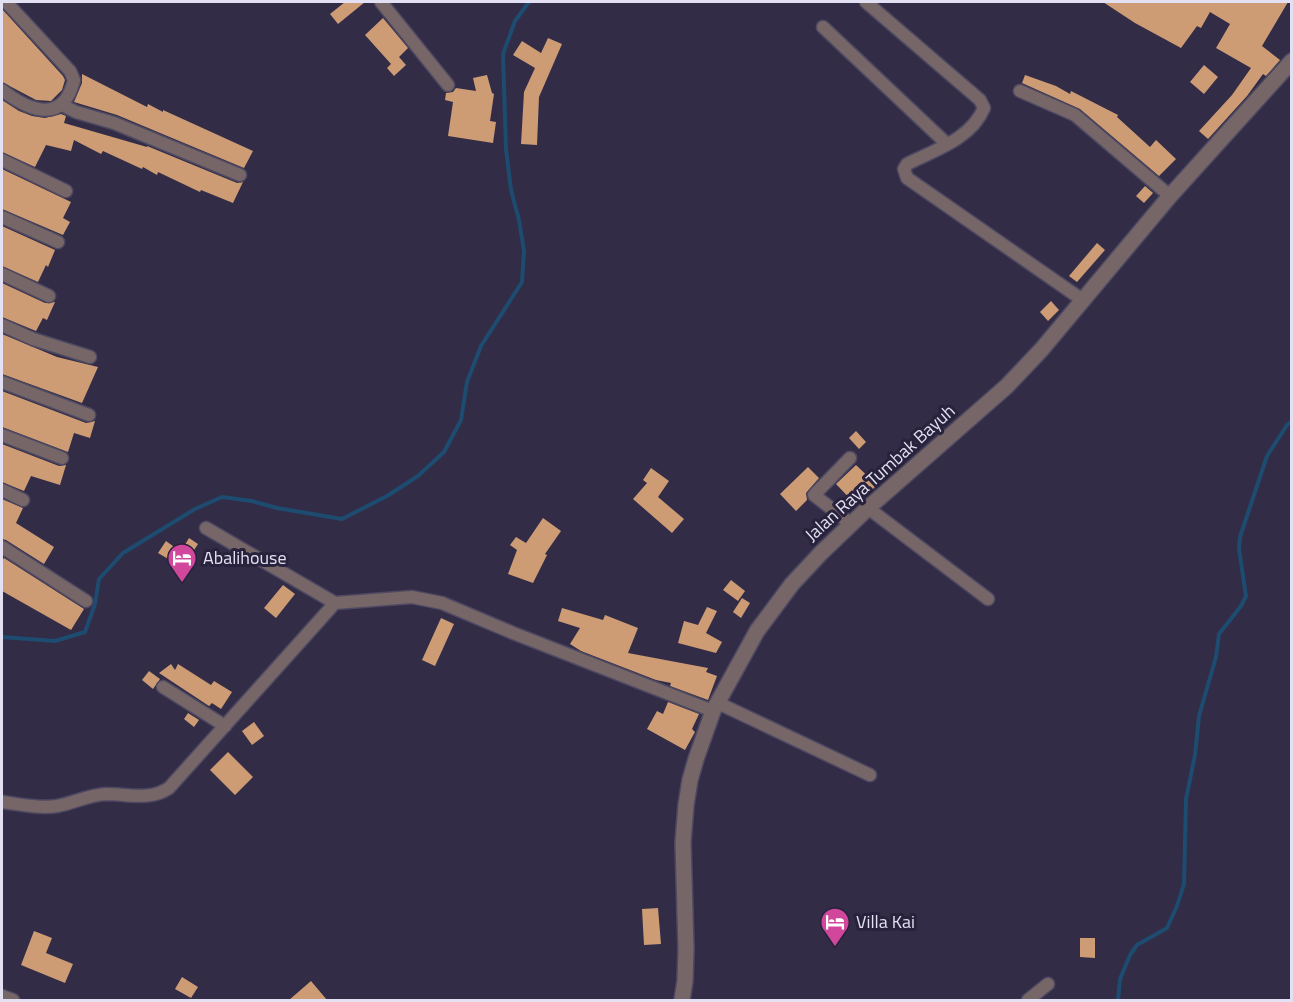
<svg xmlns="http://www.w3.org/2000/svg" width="1293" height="1002" font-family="'Titillium Web',sans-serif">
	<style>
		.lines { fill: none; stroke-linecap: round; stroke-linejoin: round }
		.stream { stroke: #1d4c70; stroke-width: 4 }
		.building { fill: #cd9c75 }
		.minor-casing { stroke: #4e4962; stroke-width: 15 }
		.tertiary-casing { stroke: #4e4962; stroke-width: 18 }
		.minor { stroke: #776667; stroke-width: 12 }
		.tertiary { stroke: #776667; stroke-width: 15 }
		.labels { text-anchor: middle; stroke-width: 6; stroke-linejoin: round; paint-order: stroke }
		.street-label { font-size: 18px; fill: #e2e0f2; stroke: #28223c }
		.poi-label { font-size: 18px; fill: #e2e0f2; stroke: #28223c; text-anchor: start }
	</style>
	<rect width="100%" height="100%" fill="#322c47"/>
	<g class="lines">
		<g class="stream">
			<path d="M 2,637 L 55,641 L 85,632 L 95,604 L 99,579 L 123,553 L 195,509 L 222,497 L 252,501 L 277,508 L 342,519 L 387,496 L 418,476 L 444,452 L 461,420 L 467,382 L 481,346 L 522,282 L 524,251 L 519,220 L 511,190 L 506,149 L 503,54 L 515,21 L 529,2"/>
			<path d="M 1118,1000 L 1120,979 L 1130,955 L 1137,945 L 1167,928 L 1177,906 L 1184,884 L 1186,799 L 1195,755 L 1199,716 L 1216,657 L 1219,634 L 1241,606 L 1246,596 L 1239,549 L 1240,537 L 1267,456 L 1287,425 L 1292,421"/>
		</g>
	</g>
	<g class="building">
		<path d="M 345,2 L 365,2 L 338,24 L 330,14 Z"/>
		<path d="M 1103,2 L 1288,2 L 1262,46 L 1280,60 L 1266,76 L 1263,74 L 1247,96 L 1208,139 L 1199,131 L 1232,95 L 1251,68 L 1216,48 L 1230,24 L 1210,12 L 1201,28 L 1197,26 L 1181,48 L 1135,23 Z"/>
		<path d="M 2,9 L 63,76 L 65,80 L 62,90 L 51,101 L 36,100 L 2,82 Z"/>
		<path d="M 383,18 L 408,48 L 399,57 L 406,65 L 394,76 L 387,68 L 391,64 L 365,35 Z"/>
		<path d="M 548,38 L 562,44 L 539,97 L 537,145 L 521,144 L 524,92 L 535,68 L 513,55 L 522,41 L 541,53 Z"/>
		<path d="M 1204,65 L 1218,77 L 1204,94 L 1190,82 Z"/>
		<path d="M 82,74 L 147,107 L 148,104 L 163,112 L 163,110 L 253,151 L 244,168 L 117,115 L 74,102 L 82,83 Z"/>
		<path d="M 487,75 L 492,93 L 494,94 L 490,121 L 496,122 L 493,143 L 448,136 L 453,102 L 445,100 L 446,93 L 453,92 L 456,88 L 476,91 L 473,78 Z"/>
		<path d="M 1025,75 L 1056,86 L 1070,94 L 1071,91 L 1118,115 L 1117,117 L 1150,147 L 1156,140 L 1176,159 L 1159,176 L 1080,109 L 1022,83 Z"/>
		<path d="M 2,100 L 19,111 L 32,116 L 45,118 L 61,114 L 66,116 L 64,123 L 147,147 L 147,146 L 237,183 L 243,182 L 233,203 L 201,190 L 200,192 L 158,172 L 157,175 L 143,167 L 142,169 L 103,151 L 101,154 L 74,140 L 71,151 L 46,145 L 35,167 L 2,152 Z"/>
		<path d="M 2,169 L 71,202 L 63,218 L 70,222 L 63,235 L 2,209 Z"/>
		<path d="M 1145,186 L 1153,193 L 1144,203 L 1136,196 Z"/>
		<path d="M 2,226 L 55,250 L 48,267 L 46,265 L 38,282 L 2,266 Z"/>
		<path d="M 1097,243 L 1105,250 L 1077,282 L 1069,276 Z"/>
		<path d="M 2,283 L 45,303 L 55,302 L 47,320 L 43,318 L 36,331 L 2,317 Z"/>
		<path d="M 1051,301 L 1059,310 L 1048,321 L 1040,312 Z"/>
		<path d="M 2,334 L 57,357 L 98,367 L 82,403 L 2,374 Z"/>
		<path d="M 2,391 L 86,423 L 95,421 L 90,438 L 74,433 L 68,452 L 2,427 Z"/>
		<path d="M 856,431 L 866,442 L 859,449 L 849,438 Z"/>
		<path d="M 2,444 L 59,466 L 66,465 L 60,485 L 31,476 L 24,491 L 2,482 Z"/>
		<path d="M 856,465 L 877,485 L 856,505 L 836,484 Z"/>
		<path d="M 808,467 L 819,478 L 806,493 L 807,500 L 796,511 L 780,494 Z"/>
		<path d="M 651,468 L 669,481 L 658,497 L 684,519 L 672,533 L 633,499 L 647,483 L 643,480 Z"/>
		<path d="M 2,499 L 23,508 L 16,523 L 54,547 L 44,564 L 6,540 L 2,539 Z"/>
		<path d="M 543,518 L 561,531 L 545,554 L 547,555 L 533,583 L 508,574 L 517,550 L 510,545 L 516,537 L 526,543 Z"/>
		<path d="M 189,538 L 198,544 L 185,564 L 177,558 Z"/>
		<path d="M 166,541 L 177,549 L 170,560 L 158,553 Z"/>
		<path d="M 4,558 L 84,609 L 71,630 L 2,591 L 2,561 Z"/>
		<path d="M 731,580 L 745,591 L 738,601 L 723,590 Z"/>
		<path d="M 283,585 L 295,594 L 276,618 L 264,608 Z"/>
		<path d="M 742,598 L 750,603 L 741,618 L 733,612 Z"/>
		<path d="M 707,607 L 717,611 L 706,633 L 722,642 L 716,653 L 678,643 L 684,621 L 698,625 Z"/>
		<path d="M 562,608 L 603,620 L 605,615 L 638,628 L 628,653 L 708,668 L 706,672 L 717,676 L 708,700 L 670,686 L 671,683 L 656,680 L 581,651 L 570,644 L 580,628 L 558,621 Z"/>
		<path d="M 441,618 L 454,624 L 435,666 L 422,660 Z"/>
		<path d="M 171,664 L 175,670 L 178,664 L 211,685 L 214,681 L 232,692 L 221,709 L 212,703 L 209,706 L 159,673 Z"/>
		<path d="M 149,671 L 160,679 L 153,689 L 142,680 Z"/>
		<path d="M 668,702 L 699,714 L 692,729 L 695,732 L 685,750 L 647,729 L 657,711 L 663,714 Z"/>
		<path d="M 188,713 L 199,720 L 194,727 L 184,719 Z"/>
		<path d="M 254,722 L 264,736 L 252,745 L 242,731 Z"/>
		<path d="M 228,752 L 253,777 L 235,795 L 210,770 Z"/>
		<path d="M 658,908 L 661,944 L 644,945 L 642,909 Z"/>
		<path d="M 34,931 L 52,938 L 46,953 L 73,964 L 65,983 L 21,965 Z"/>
		<path d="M 1080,938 L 1095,938 L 1095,958 L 1080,957 Z"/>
		<path d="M 182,977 L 198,987 L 191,998 L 175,989 Z"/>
		<path d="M 311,981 L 327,1000 L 289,1000 Z"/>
	</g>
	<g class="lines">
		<g class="minor-casing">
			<g id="minor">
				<path d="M 381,2 L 448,85"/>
				<path d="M 866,2 L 980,100 L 984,108 C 971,139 935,150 907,164 L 904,169 L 907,178 L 1084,301"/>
				<path d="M 823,27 L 947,144"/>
				<path d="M 2,90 C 29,111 63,125 74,80 L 70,71 L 6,2"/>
				<path d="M 1020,91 L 1075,115 L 1170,196"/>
				<path d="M 62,105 L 76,112 L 114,123 L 240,175"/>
				<path d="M 2,160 L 66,191"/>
				<path d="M 2,217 L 58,242"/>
				<path d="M 2,274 L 49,296"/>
				<path d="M 2,325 L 33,339 L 90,357"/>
				<path d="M 2,382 L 89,415"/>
				<path d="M 2,435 L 62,458"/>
				<path d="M 850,458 L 814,495 L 851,524"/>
				<path d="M 2,490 L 23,500"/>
				<path d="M 868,508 L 988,599"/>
				<path d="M 206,528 L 335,603"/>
				<path d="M 2,547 L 86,601"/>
				<path d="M 163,687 L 225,726"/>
				<path d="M 718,703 L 870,775"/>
				<path d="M 2,802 C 19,804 39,809 57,806 C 74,803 88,795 106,794 C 128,794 150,801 169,788 L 335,603 L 412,597 L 442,603 L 513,633 L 713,711"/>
				<path d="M 2,996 L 13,1000"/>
				<path d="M 1028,1000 L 1048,984"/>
			</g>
		</g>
		<g class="tertiary-casing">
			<path id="tertiary" d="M 682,1000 L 685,981 L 686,949 L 683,842 L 686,805 L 690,780 L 696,759 L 713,711 L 757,631 L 792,584 L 821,553 L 868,508 L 1007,386 L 1042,349 L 1170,196 L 1292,61"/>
		</g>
		<use href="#minor" class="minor"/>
		<use href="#tertiary" class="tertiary"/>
	</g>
	<defs>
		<g id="hotel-pin" transform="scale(1.5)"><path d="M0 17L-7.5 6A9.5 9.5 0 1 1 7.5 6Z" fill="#d1479c" stroke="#28223c"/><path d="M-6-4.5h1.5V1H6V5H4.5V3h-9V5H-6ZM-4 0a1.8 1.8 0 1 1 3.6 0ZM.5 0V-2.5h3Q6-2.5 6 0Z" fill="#fff"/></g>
	</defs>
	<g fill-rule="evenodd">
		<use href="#hotel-pin" x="182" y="558"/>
		<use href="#hotel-pin" x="835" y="922"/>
	</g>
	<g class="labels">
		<g class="street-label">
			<text transform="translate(880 473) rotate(-42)" y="6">Jalan Raya Tumbak Bayuh</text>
		</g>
		<g class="poi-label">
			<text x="203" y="564">Abalihouse</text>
			<text x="856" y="928">Villa Kai</text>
		</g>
	</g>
	<rect width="1293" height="1002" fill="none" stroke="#e2e0f2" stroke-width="6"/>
</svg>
